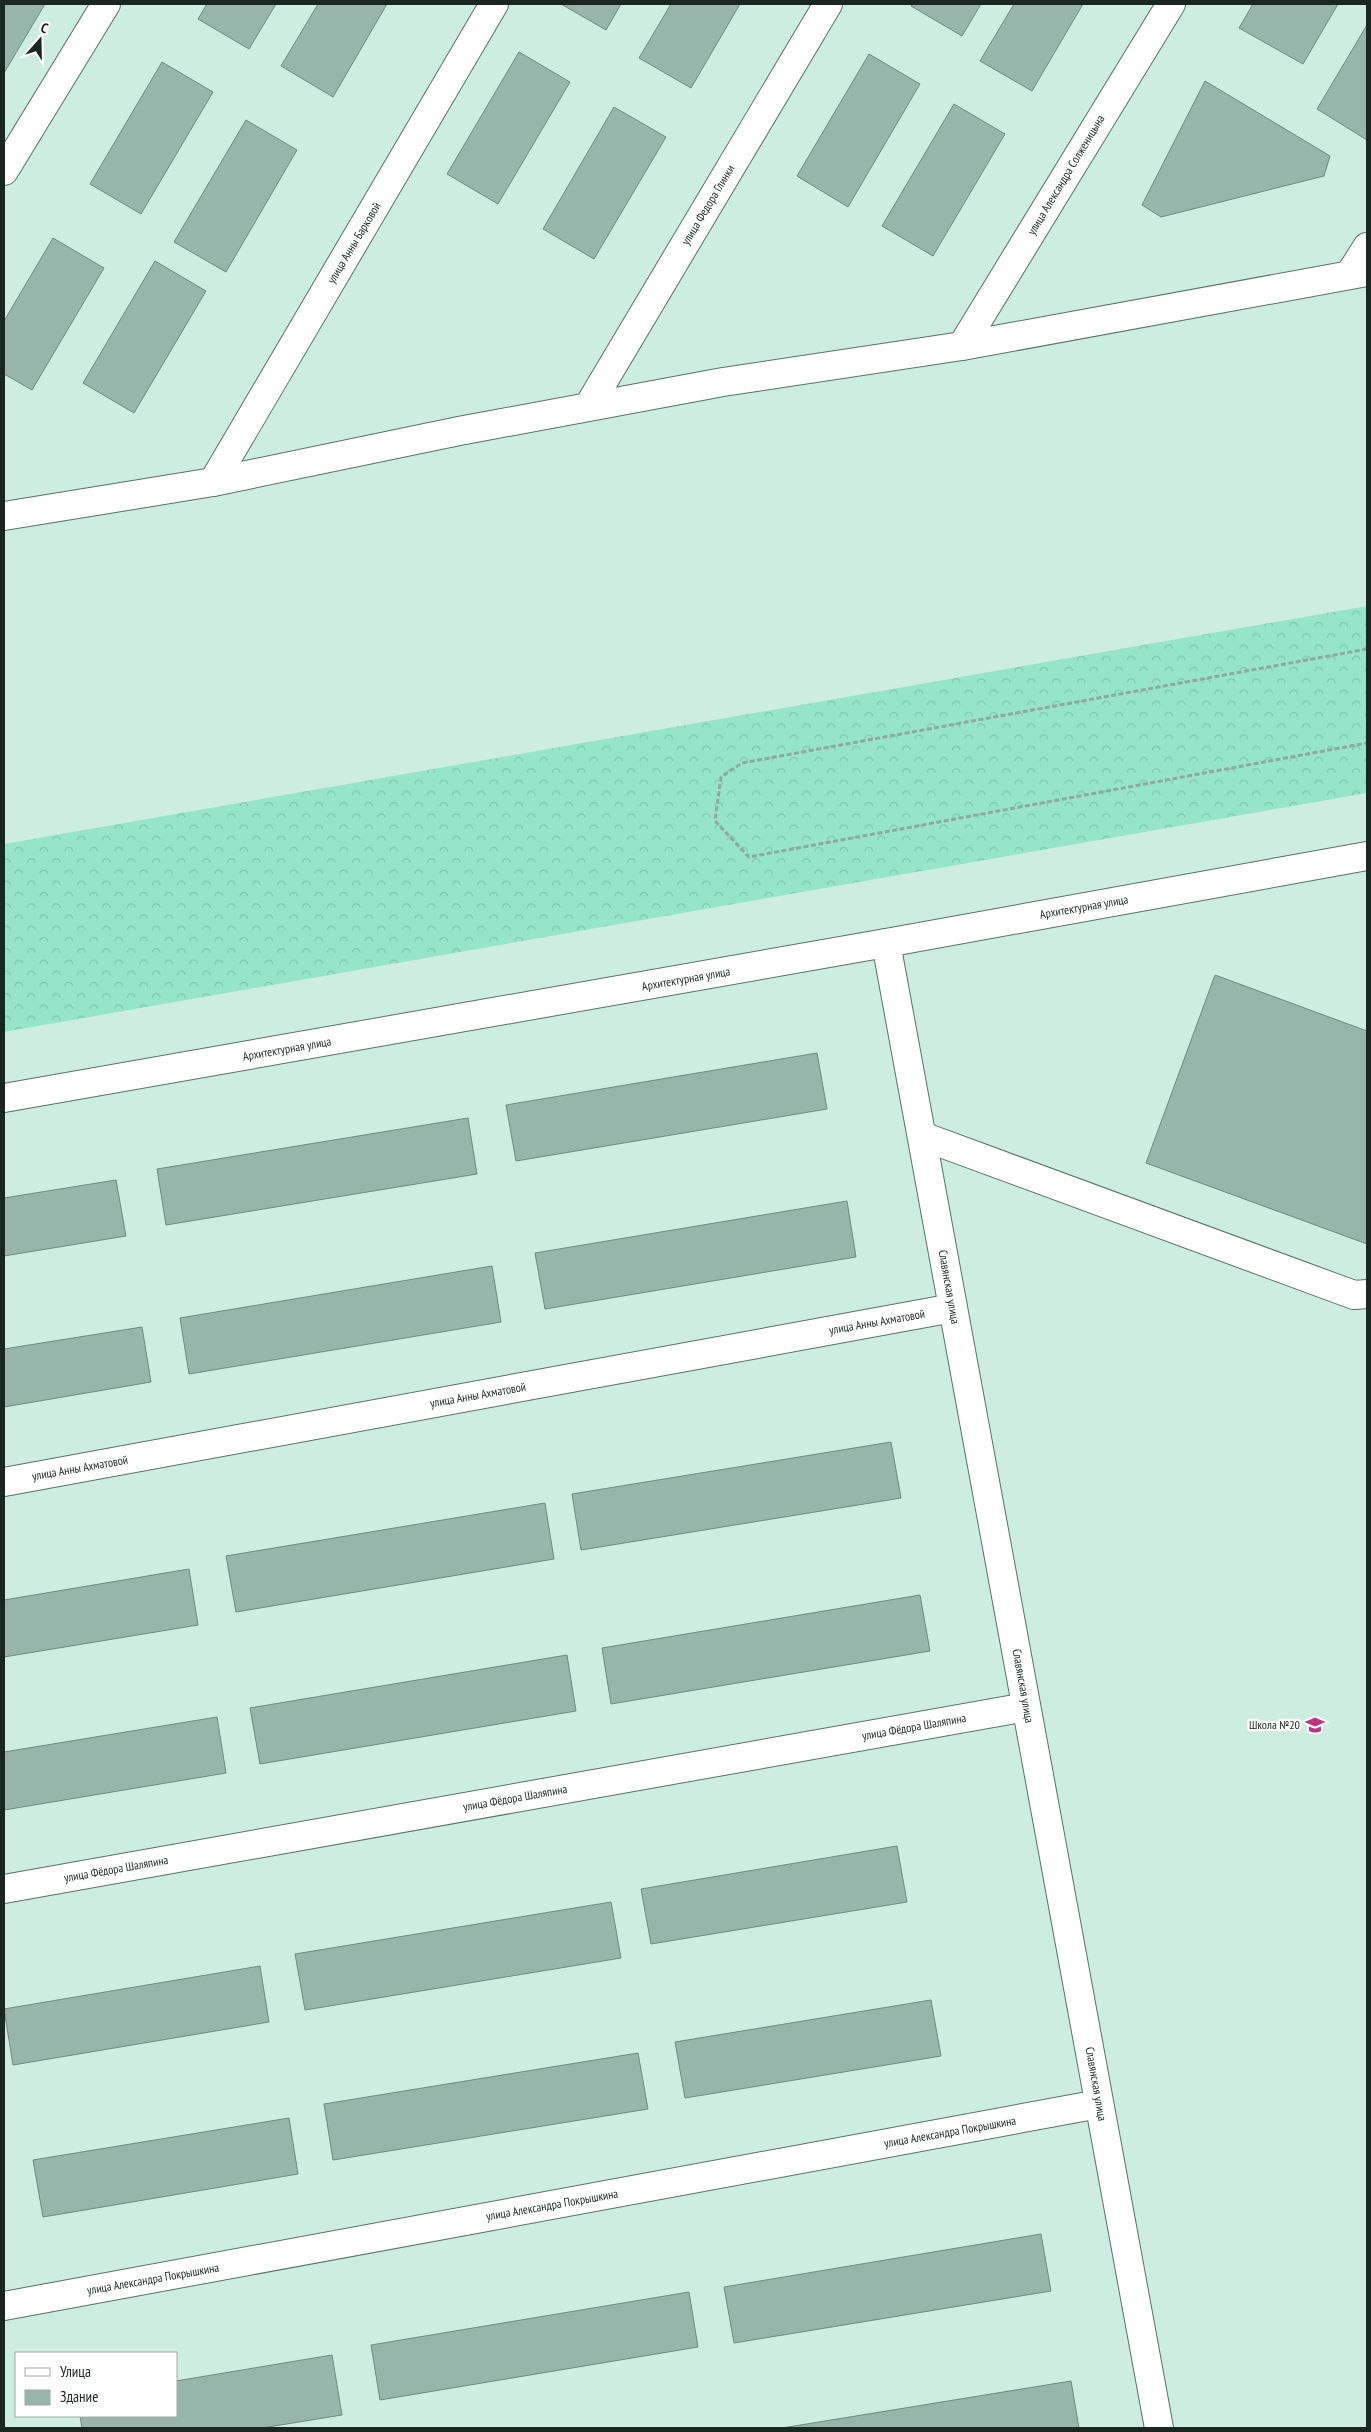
<svg xmlns="http://www.w3.org/2000/svg" width="1371" height="2432" font-family="'PT Sans Narrow',sans-serif">
	<style>
		.forest { fill: url(#forest-crowns) }
		.building { fill: #97b5aa; stroke: #6d8a80 }
		.lines { fill: none; stroke-linecap: round; stroke-linejoin: round }
		.minor-casing { stroke: #567369; stroke-width: 30 }
		.path { stroke: #8fa89f; stroke-width: 3; stroke-dasharray: 5 2.5; stroke-linecap: butt }
		.minor { stroke: #fff; stroke-width: 28 }
		.labels { text-anchor: middle; stroke-width: 4.5; stroke-linejoin: round; paint-order: stroke }
		.street-label { font-size: 12px; fill: #1a2622; stroke: #fff }
		.poi-label { font-size: 12px; fill: #1a2622; stroke: #fff; text-anchor: end }
	</style>
	<defs>
		<pattern id="forest-crowns" width="20" height="18" patternUnits="userSpaceOnUse" patternTransform="scale(1.25)"><rect width="20" height="18" fill="#96e5cb"/><path d="M2 6a3 3 0 1 1 6 0M12 15a3 3 0 1 1 6 0" fill="none" stroke="#81c4ae"/></pattern>
	</defs>
	<rect width="100%" height="100%" fill="#cdede1"/>
	<path class="forest" d="M 1367,606 L 1367,793 L 4,1032 L 4,844 Z"/>
	<g class="building">
		<path d="M 4,4 L 45,4 L 4,73 Z"/>
		<path d="M 207,4 L 276,4 L 249,49 L 198,19 Z"/>
		<path d="M 318,4 L 387,4 L 333,97 L 281,66 Z"/>
		<path d="M 561,4 L 621,4 L 606,30 Z"/>
		<path d="M 671,4 L 740,4 L 691,88 L 639,58 Z"/>
		<path d="M 912,4 L 981,4 L 962,36 L 911,6 Z"/>
		<path d="M 1014,4 L 1083,4 L 1032,91 L 980,61 Z"/>
		<path d="M 1253,4 L 1338,4 L 1303,64 L 1239,28 Z"/>
		<path d="M 1367,25 L 1367,140 L 1317,109 Z"/>
		<path d="M 519,52 L 570,82 L 498,204 L 447,174 Z"/>
		<path d="M 869,54 L 920,84 L 848,207 L 797,176 Z"/>
		<path d="M 162,62 L 213,92 L 141,214 L 90,184 Z"/>
		<path d="M 1205,81 L 1330,156 L 1324,176 L 1161,217 L 1142,205 Z"/>
		<path d="M 954,104 L 1005,134 L 933,256 L 882,226 Z"/>
		<path d="M 614,107 L 666,137 L 594,259 L 543,229 Z"/>
		<path d="M 246,120 L 297,150 L 226,272 L 174,242 Z"/>
		<path d="M 53,238 L 104,268 L 32,390 L 4,374 L 4,321 Z"/>
		<path d="M 155,261 L 206,291 L 134,413 L 83,383 Z"/>
		<path d="M 1215,975 L 1367,1031 L 1367,1244 L 1146,1163 Z"/>
		<path d="M 817,1053 L 827,1109 L 516,1161 L 506,1105 Z"/>
		<path d="M 468,1118 L 477,1174 L 166,1225 L 157,1169 Z"/>
		<path d="M 116,1180 L 126,1236 L 4,1256 L 4,1198 Z"/>
		<path d="M 847,1201 L 856,1257 L 545,1309 L 535,1253 Z"/>
		<path d="M 492,1266 L 501,1322 L 189,1374 L 180,1318 Z"/>
		<path d="M 142,1327 L 151,1382 L 4,1407 L 4,1349 Z"/>
		<path d="M 891,1442 L 901,1498 L 581,1550 L 572,1494 Z"/>
		<path d="M 545,1503 L 554,1559 L 236,1612 L 226,1556 Z"/>
		<path d="M 189,1569 L 198,1625 L 4,1657 L 4,1600 Z"/>
		<path d="M 920,1595 L 930,1651 L 611,1704 L 602,1648 Z"/>
		<path d="M 567,1655 L 576,1711 L 260,1764 L 250,1708 Z"/>
		<path d="M 217,1717 L 226,1773 L 4,1810 L 4,1752 Z"/>
		<path d="M 897,1846 L 907,1902 L 651,1944 L 641,1889 Z"/>
		<path d="M 611,1902 L 621,1958 L 305,2010 L 295,1954 Z"/>
		<path d="M 260,1966 L 269,2022 L 13,2065 L 4,2009 Z"/>
		<path d="M 931,2000 L 941,2056 L 685,2098 L 675,2042 Z"/>
		<path d="M 638,2053 L 648,2109 L 333,2160 L 324,2104 Z"/>
		<path d="M 289,2118 L 298,2174 L 43,2217 L 33,2160 Z"/>
		<path d="M 1041,2234 L 1051,2291 L 734,2343 L 724,2287 Z"/>
		<path d="M 689,2292 L 698,2347 L 380,2400 L 371,2345 Z"/>
		<path d="M 332,2355 L 342,2415 L 262,2428 L 82,2428 L 80,2416 L 176,2416 L 176,2381 Z"/>
		<path d="M 1071,2381 L 1079,2428 L 782,2428 Z"/>
	</g>
	<g class="lines">
		<g class="minor-casing">
			<g id="minor">
				<path d="M 4,171 L 106,4"/>
				<path d="M 1350,274 L 1367,247"/>
				<path d="M 962,346 L 1171,4"/>
				<path d="M 588,407 L 828,4"/>
				<path d="M 213,482 L 494,4"/>
				<path d="M 4,516 L 213,482 L 459,431 L 723,382 L 962,346 L 1367,272"/>
				<path d="M 886,943 L 1159,2428"/>
				<path d="M 4,1098 L 886,943 L 1367,856"/>
				<path d="M 922,1136 L 1354,1295 L 1367,1294"/>
				<path d="M 4,1482 L 953,1308"/>
				<path d="M 4,1889 L 1026,1707"/>
				<path d="M 4,2306 L 1099,2104"/>
			</g>
		</g>
		<path class="path" d="M 1367,649 L 742,763 L 721,777 L 715,821 L 749,857 L 1367,743"/>
		<use href="#minor" class="minor"/>
	</g>
	<defs>
		<g id="school-bare" transform="scale(1.5)"><path d="M0-5L7-2L0 1L-7-2ZM-4 1L0 2.5L4 1V4Q0 6-4 4Z" fill="#ba377f" stroke="#fff" stroke-width="2.5" paint-order="stroke"/></g>
	</defs>
	<g fill-rule="evenodd">
		<use href="#school-bare" x="1315" y="1725"/>
	</g>
	<g class="labels">
		<g class="street-label">
			<text transform="translate(1066 175) rotate(-59)" y="4">улица Александра Солженицына</text>
			<text transform="translate(708 205) rotate(-59)" y="4">улица Федора Глинки</text>
			<text transform="translate(354 243) rotate(-59)" y="4">улица Анны Барковой</text>
			<text transform="translate(1084 907) rotate(-10)" y="4">Архитектурная улица</text>
			<text transform="translate(686 979) rotate(-10)" y="4">Архитектурная улица</text>
			<text transform="translate(287 1049) rotate(-10)" y="4">Архитектурная улица</text>
			<text transform="translate(949 1287) rotate(80)" y="4">Славянская улица</text>
			<text transform="translate(877 1322) rotate(-10)" y="4">улица Анны Ахматовой</text>
			<text transform="translate(478 1395) rotate(-10)" y="4">улица Анны Ахматовой</text>
			<text transform="translate(80 1468) rotate(-10)" y="4">улица Анны Ахматовой</text>
			<text transform="translate(1023 1686) rotate(80)" y="4">Славянская улица</text>
			<text transform="translate(914 1727) rotate(-10)" y="4">улица Фёдора Шаляпина</text>
			<text transform="translate(515 1798) rotate(-10)" y="4">улица Фёдора Шаляпина</text>
			<text transform="translate(116 1869) rotate(-10)" y="4">улица Фёдора Шаляпина</text>
			<text transform="translate(1096 2084) rotate(80)" y="4">Славянская улица</text>
			<text transform="translate(950 2132) rotate(-10)" y="4">улица Александра Покрышкина</text>
			<text transform="translate(552 2205) rotate(-10)" y="4">улица Александра Покрышкина</text>
			<text transform="translate(153 2279) rotate(-10)" y="4">улица Александра Покрышкина</text>
		</g>
		<g class="poi-label">
			<text x="1300" y="1729">Школа №20</text>
		</g>
	</g>
	<rect width="1371" height="2432" fill="none" stroke="#1a2622" stroke-width="10"/>
	<rect x="15" y="2352" width="162" height="65" fill="#ffffff" stroke="#a3a8a7"/>
	<rect x="25" y="2368" width="25" height="8" fill="#ffffff" stroke="#a3a8a7"/>
	<text x="60" y="2377" font-size="15" fill="#1a2622">Улица</text>
	<rect x="25" y="2390" width="25" height="15" fill="#97b5aa" stroke="#a3a8a7"/>
	<text x="60" y="2402" font-size="15" fill="#1a2622">Здание</text>
	<g transform="translate(40 40) rotate(20)" stroke="#ffffff" stroke-width="4" paint-order="stroke">
	<path d="M0-4L9 19L0 12L-9 19Z" fill="#1a2622"/>
	<text y="-8" font-size="14" font-weight="bold" text-anchor="middle" fill="#1a2622">С</text>
	</g>
</svg>
